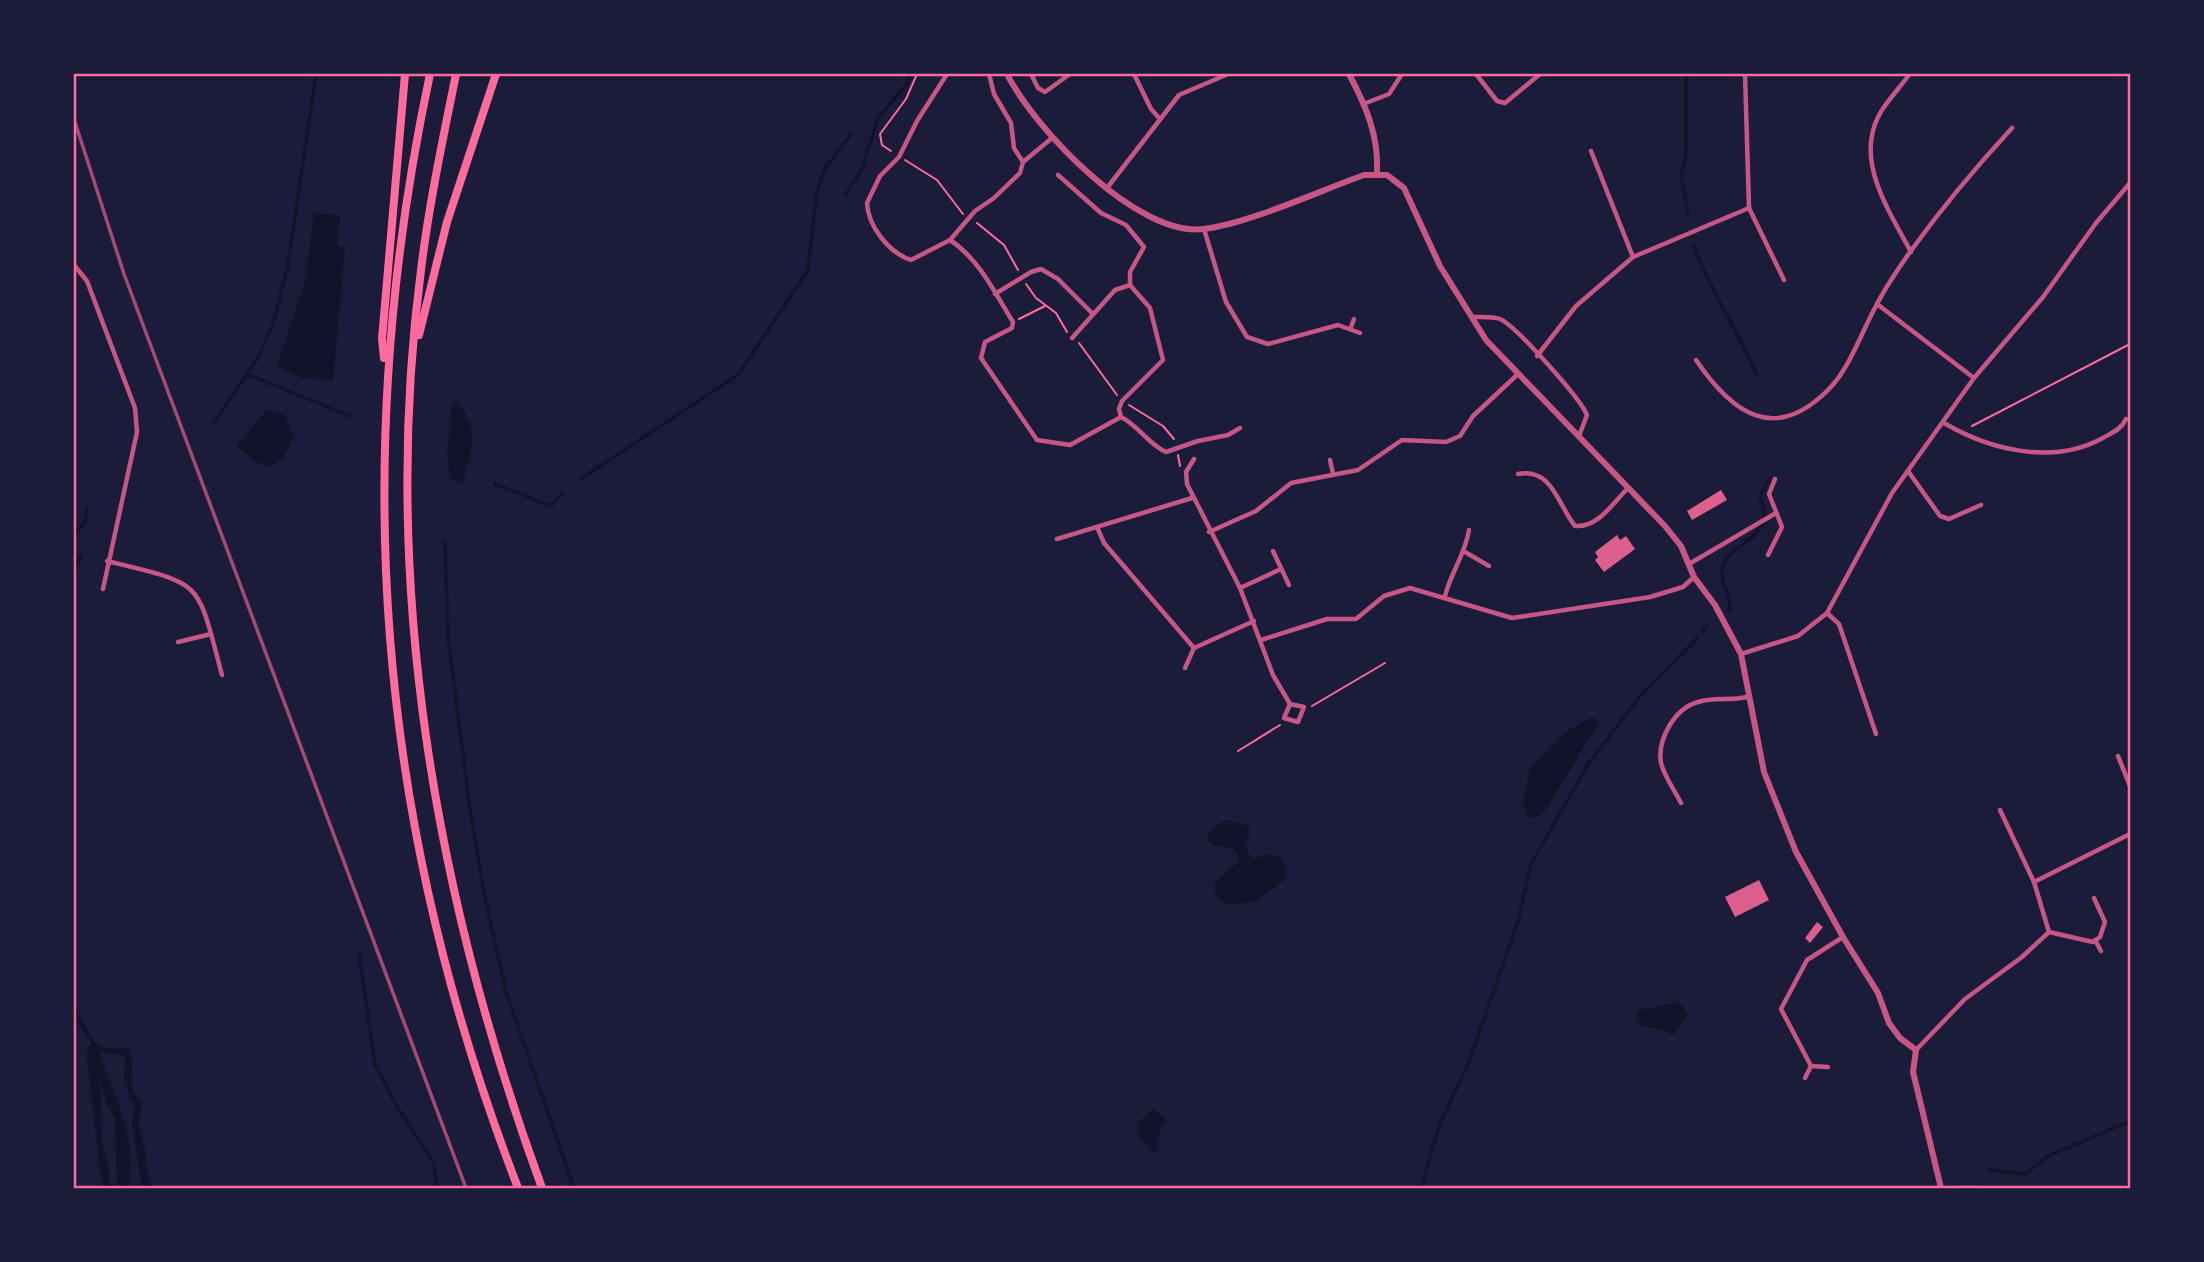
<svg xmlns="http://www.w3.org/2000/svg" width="2204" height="1262" font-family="'Titillium Web',sans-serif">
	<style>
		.water { fill: #12122b }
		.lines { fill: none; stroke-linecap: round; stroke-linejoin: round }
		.stream { stroke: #12122b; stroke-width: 3.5 }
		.building { fill: #dd5f8e }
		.path { stroke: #ff6b9d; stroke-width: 2 }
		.minor { stroke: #c65784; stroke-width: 4.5 }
		.tertiary { stroke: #c65784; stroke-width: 6 }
		.trunk { stroke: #ff6b9d; stroke-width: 8 }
		.rail { stroke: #a44b75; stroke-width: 3.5 }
		.neatline { fill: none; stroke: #ff6b9d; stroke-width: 2.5 }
	</style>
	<rect width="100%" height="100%" fill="#1b1b3a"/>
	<g class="water">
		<path d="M 314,213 L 340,216 L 337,245 L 345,247 L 333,381 L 302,378 L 277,366 L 305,281 Z"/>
		<path d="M 456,400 C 481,432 472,446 463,484 L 450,479 L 447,454 L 452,406 Z"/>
		<path d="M 267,410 L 285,415 L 294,436 L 284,457 L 269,467 L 255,461 L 237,446 Z"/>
		<path d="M 1593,717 L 1598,724 L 1545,811 L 1533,818 L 1527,816 L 1523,801 L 1530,768 L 1565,732 Z"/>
		<path d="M 1227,820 L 1248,826 L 1250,833 L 1245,846 L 1252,859 L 1271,854 L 1281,858 L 1286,870 L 1284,880 L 1256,901 L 1231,905 C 1220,900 1213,895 1214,883 L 1236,864 L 1238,856 L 1232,848 L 1212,845 L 1207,837 L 1215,826 Z"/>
		<path d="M 1675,1003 L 1684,1007 L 1688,1015 L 1673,1035 C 1661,1027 1645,1031 1635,1020 L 1640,1010 Z"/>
		<path d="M 93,1042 L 106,1048 L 130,1048 C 134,1061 130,1077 133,1092 L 141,1100 L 139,1128 L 145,1148 L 150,1188 L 142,1188 L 132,1123 L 134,1105 L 124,1083 L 125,1056 L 101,1052 L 99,1055 C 119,1103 135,1135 130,1188 L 117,1188 L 115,1119 L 106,1103 L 100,1078 L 102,1141 L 109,1168 L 109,1188 L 102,1188 L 86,1051 Z"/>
		<path d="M 1153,1109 L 1166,1119 L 1157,1139 L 1157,1151 L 1152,1152 L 1139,1135 L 1138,1122 Z"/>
	</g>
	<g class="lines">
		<g class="stream">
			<path d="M 1686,74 L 1686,155 L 1681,176 L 1688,213"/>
			<path d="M 846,194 L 861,171 L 878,118 L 906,85 L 911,74"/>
			<path d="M 1694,247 C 1710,290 1738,332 1757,376"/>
			<path d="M 247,374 L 350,416"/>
			<path d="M 213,424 L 256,361 L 273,325 L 288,265 L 316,74"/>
			<path d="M 582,478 L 739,374 L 808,270 L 816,198 L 823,172 L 850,135"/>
			<path d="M 495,484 L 551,506 L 562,494"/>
			<path d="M 74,535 L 85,522 L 87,508"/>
			<path d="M 445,542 L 448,636 L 470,809 L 485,898 L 506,992 L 574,1188"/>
			<path d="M 74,568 L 81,557"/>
			<path d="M 1729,610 C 1733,595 1718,583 1723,567 C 1729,545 1767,539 1764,512 C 1764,507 1761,501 1760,496 L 1769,479"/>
			<path d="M 1703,631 L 1708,626"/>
			<path d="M 359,953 L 375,1064 L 396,1105 L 434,1163 L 437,1188"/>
			<path d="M 74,1011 L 92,1041"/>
			<path d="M 1989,1170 L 2025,1174 L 2048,1156 L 2130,1121"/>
			<path d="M 1421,1188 L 1440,1123 L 1469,1062 L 1518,921 L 1531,864 L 1589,763 L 1641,695 L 1697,638"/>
		</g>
	</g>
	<g class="building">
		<path d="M 1721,490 L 1727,500 L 1692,520 L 1687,511 Z"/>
		<path d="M 1617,535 L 1620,540 L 1626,536 L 1635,549 L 1604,572 L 1595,560 L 1598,557 L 1595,552 Z"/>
		<path d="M 1759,880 L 1769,900 L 1735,917 L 1725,897 Z"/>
		<path d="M 1817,922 L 1823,927 L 1810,943 L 1805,938 Z"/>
	</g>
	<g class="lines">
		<g class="path">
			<path d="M 891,151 L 882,145 L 880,134 L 906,99 L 917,74"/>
			<path d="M 905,160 L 937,180 L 963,214"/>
			<path d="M 977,223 L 1004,245 L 1018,270"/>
			<path d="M 1026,284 L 1036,298 L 1056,313 L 1067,332"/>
			<path d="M 1019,319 L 1045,306"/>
			<path d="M 1079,343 L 1117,395"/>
			<path d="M 1129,405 L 1163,426 L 1174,439"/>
			<path d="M 1972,426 L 2130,344"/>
			<path d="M 1178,455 L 1180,466"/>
			<path d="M 1312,706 L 1385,663"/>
			<path d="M 1238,751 L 1280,725"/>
		</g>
		<g class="minor">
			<path d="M 947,74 L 917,121 L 899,157 L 880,176 L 867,203 C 868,226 889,253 911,260 L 950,240"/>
			<path d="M 989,74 L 994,94 L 1011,123 L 1014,148 L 1023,162"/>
			<path d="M 1031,74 L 1038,88 L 1045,92 L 1070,74"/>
			<path d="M 1134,74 L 1151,109 L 1159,118"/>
			<path d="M 1476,74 L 1497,101 L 1505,103 L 1540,74"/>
			<path d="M 1745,74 L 1749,208 L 1784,280"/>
			<path d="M 1909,75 C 1900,87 1890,98 1882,110 C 1852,157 1888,209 1911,252"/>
			<path d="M 1366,103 L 1389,94 L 1402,74"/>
			<path d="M 1052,138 L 1023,162 L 1020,173 L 994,198 L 975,211 L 950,240 C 979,259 995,293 1013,322 L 1012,328 L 985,342 L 981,358 L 1037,440 L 1070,445 L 1121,417 L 1119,409 L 1122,401 L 1163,360 L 1150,308 L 1130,285"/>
			<path d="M 1591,151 L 1633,257"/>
			<path d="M 1058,175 L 1101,213 L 1126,225 L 1144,247 L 1130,272 L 1130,285 L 1115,290 L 1072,338"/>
			<path d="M 1107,188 L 1179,95 L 1228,74"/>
			<path d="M 1204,229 L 1226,302 L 1247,337 L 1268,344 L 1338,325 L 1360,333"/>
			<path d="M 74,265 L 87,281 L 135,408 L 137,432 L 103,589"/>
			<path d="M 995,294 L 1031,272 L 1041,269 L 1058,279 L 1093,314"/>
			<path d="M 1877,304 L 1974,378"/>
			<path d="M 1473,317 C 1481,317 1492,316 1500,319 C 1516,326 1580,398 1587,415 L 1579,436"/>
			<path d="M 1351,327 L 1354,319"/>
			<path d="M 1537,356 L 1576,306 L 1633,257 L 1749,208"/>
			<path d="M 1696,360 C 1732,413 1774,444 1828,390 C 1850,368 1861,333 1876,306 C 1885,288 1898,269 1910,252 C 1941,209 1976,167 2012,128"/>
			<path d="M 1121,417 C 1139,426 1149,445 1166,452 L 1198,441 L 1228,435 L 1240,428"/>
			<path d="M 1944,423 C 1990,450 2052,465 2101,439 C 2111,433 2121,430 2126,419"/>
			<path d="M 1194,459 L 1186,472 L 1187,484 L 1240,588 L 1273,675 L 1290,704"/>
			<path d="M 1330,460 L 1333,474"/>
			<path d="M 1908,471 L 1940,516 L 1949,519 L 1981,505"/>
			<path d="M 1518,474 C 1552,467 1558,505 1575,526 C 1598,528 1613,503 1628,488"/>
			<path d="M 1097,527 L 1104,543 L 1194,648 L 1254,621"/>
			<path d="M 1209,532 L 1256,511 L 1291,483 L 1358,470 L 1402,440 L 1446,442 L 1460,436 L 1473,416 L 1517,375"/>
			<path d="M 1057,539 L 1192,498"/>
			<path d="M 1273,551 L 1289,585"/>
			<path d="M 1465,552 L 1489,566"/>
			<path d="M 1768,555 L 1782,527 L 1769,494 L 1775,479"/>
			<path d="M 107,561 C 205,585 196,578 222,675"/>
			<path d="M 1689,564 L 1776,513"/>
			<path d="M 1240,588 L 1281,569"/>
			<path d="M 1445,596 C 1451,572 1465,555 1469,530"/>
			<path d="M 1827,613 L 1839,624 L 1876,734"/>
			<path d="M 1261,640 L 1327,619 L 1356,619 L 1384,596 L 1410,588 L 1512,618 L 1650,597 L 1683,587 L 1694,577"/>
			<path d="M 178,642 L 211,634"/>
			<path d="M 1741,654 L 1798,636 L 1827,613 L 1892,493 L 1974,378 L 2043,297 L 2096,223 L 2130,183"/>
			<path d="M 1185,668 L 1194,648"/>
			<path d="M 1290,704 L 1304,707 L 1298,722 L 1284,718 Z"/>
			<path d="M 2118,756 L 2130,786"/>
			<path d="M 1681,803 C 1675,791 1664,776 1661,763 C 1657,739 1675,708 1698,702 C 1713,697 1731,701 1747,697"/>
			<path d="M 2034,882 L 2130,834"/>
			<path d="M 2049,932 L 2093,942 L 2100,937 L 2105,922 L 2094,898"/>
			<path d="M 2095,940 L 2101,951"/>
			<path d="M 1916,1050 L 1965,999 L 2022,957 L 2049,932 L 2034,882 L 2000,810"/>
			<path d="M 1811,1066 L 1781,1009 L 1807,960 L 1843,937"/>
			<path d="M 1811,1066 L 1828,1067"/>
			<path d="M 1805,1078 L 1811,1066"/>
			<path d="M 1958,1188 L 1979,1188"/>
		</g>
		<g class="tertiary">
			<path d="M 1007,74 C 1034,128 1137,237 1203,229 C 1248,224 1319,191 1364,175 L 1387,175 L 1404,188 L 1440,266 L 1486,340 L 1665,526 L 1681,546 L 1694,577 L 1715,605 L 1741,654 L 1764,772 L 1796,852 L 1843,937 L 1878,993 L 1889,1023 L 1900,1038 L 1916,1050 L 1913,1072 L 1941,1188"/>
			<path d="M 1349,74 C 1366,106 1379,136 1377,173"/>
		</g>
		<g class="trunk">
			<path d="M 430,74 C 348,459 376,821 518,1188"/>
			<path d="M 456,74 C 443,139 429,204 421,270 C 380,582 435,896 542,1188"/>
			<path d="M 419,335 L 447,222 L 496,74"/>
			<path d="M 384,358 L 382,339 L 405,74"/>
		</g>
		<path class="rail" d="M 74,119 L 124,274 L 466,1188"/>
	</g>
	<rect width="2204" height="1262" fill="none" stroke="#1b1b3a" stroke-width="150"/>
	<rect x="75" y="75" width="2054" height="1112" class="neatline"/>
</svg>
